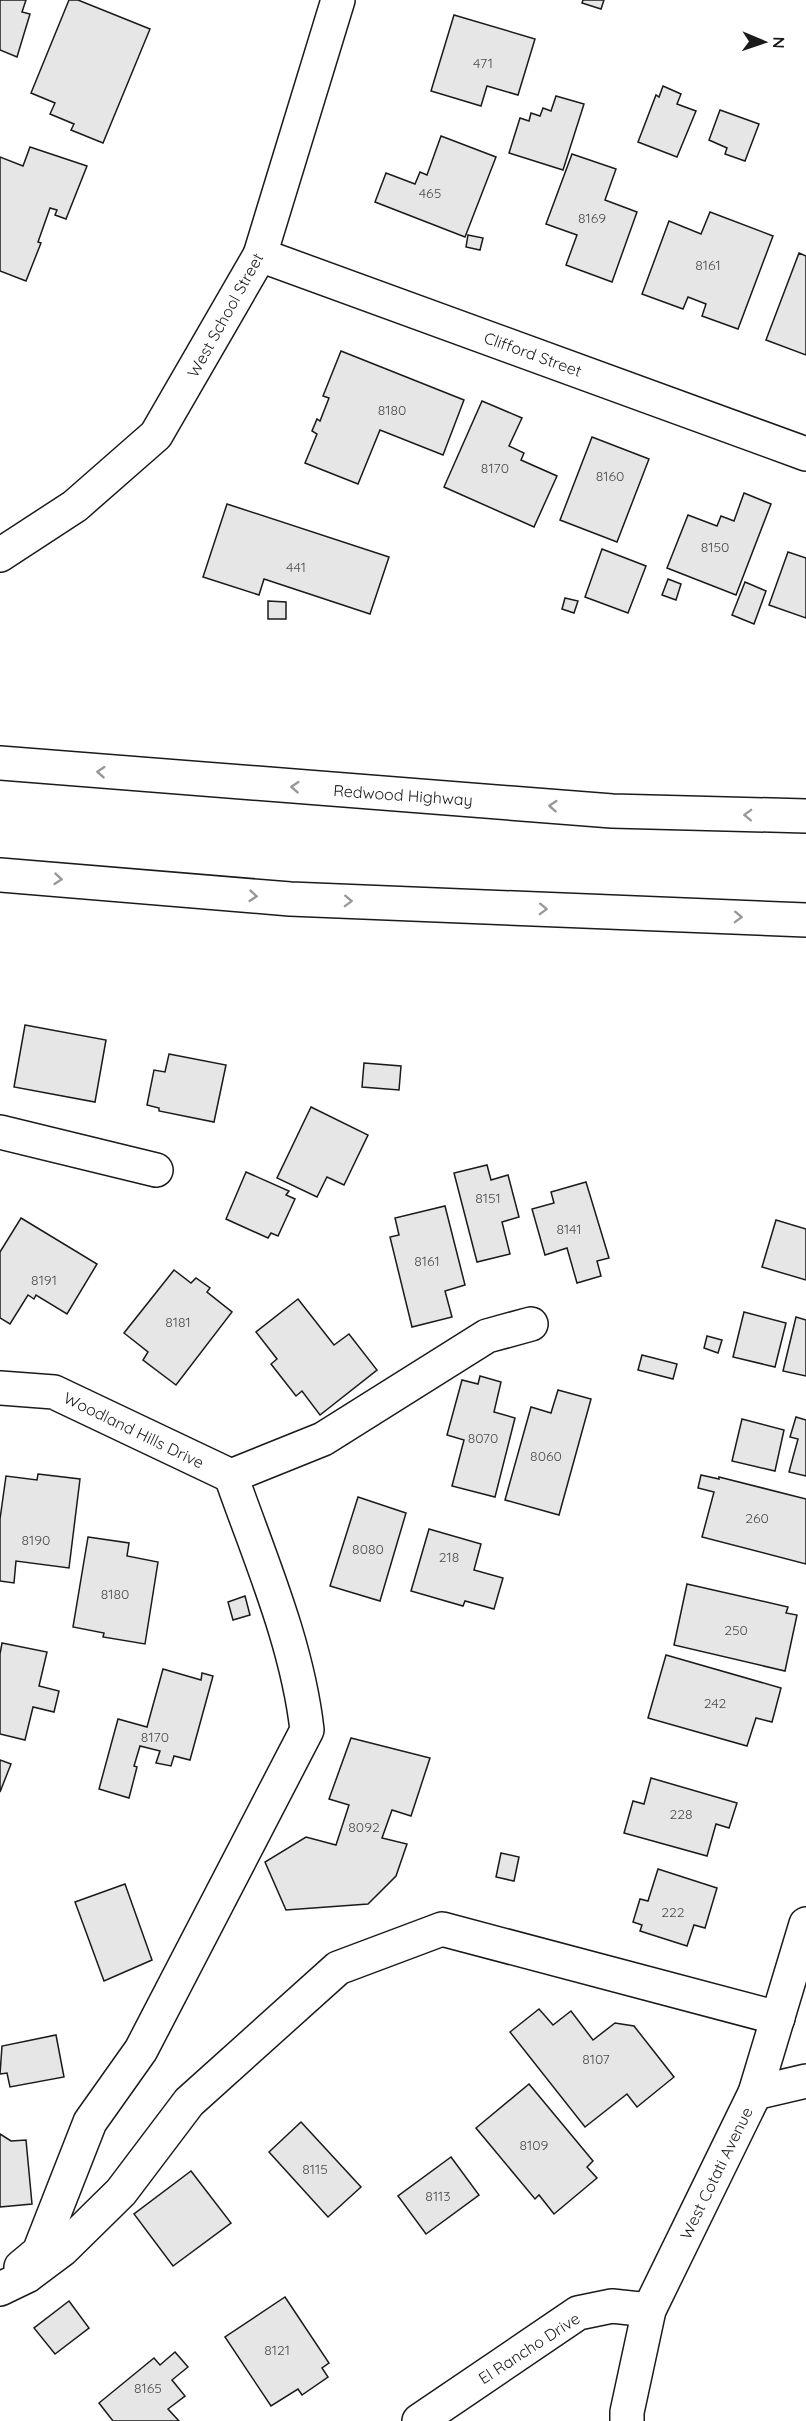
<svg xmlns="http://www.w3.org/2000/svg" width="806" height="2421" font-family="Quicksand,sans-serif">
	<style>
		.building { fill: #e6e6e6; stroke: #1a1a1a; stroke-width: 1.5 }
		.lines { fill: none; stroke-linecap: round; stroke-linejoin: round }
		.minor-casing { stroke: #1a1a1a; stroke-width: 36 }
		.highway-casing { stroke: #1a1a1a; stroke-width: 36 }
		.minor { stroke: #fff; stroke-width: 33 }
		.highway { stroke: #fff; stroke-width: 33 }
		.oneway { stroke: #989898 }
		.labels { text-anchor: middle; stroke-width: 4.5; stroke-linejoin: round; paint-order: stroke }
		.number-label { font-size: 14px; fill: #4d4d4d }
		.street-label { font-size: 16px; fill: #1a1a1a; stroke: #fff }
	</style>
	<rect width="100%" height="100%" fill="#fff"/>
	<g class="building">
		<path d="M 0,0 L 26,0 L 22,12 L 30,14 L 17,57 L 0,50 Z"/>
		<path d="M 69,0 L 78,0 L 150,29 L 103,143 L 71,130 L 74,124 L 50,114 L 55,103 L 31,93 Z"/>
		<path d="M 583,0 L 604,0 L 601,9 L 582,3 Z"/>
		<path d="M 454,15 L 535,39 L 518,95 L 487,86 L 481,106 L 431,91 Z"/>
		<path d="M 663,86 L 681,94 L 677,104 L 696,111 L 677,157 L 638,142 L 656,95 L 659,97 Z"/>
		<path d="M 556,96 L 584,104 L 563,170 L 509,153 L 520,118 L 529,121 L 531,113 L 540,116 L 543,108 L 551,111 Z"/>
		<path d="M 720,110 L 759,124 L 745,161 L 725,154 L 727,148 L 709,140 Z"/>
		<path d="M 441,136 L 496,157 L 465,237 L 375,202 L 386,173 L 415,184 L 420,172 L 427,175 Z"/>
		<path d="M 30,147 L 87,166 L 66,219 L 55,215 L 57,210 L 50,208 L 38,242 L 41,243 L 26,281 L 0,271 L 0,157 L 23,166 Z"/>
		<path d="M 572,154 L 616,169 L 605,200 L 637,212 L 612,282 L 566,265 L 577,235 L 546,224 Z"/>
		<path d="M 710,212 L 773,236 L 738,329 L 702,316 L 706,304 L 688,297 L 683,309 L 642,294 L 669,221 L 701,234 Z"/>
		<path d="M 468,235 L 483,238 L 480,250 L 466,247 Z"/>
		<path d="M 799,253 L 806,256 L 806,355 L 766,340 Z"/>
		<path d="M 341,351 L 464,400 L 443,455 L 380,430 L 358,484 L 305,463 L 317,434 L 312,431 L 317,419 L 320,421 L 329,398 L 323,396 Z"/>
		<path d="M 482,401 L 522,418 L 509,446 L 524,453 L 521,460 L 557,476 L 534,527 L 444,487 Z"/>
		<path d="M 592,437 L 649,459 L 617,542 L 560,520 Z"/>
		<path d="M 744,493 L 771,504 L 736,595 L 667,568 L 688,515 L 717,526 L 721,516 L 734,521 Z"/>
		<path d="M 227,504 L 389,557 L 370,614 L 264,579 L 259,595 L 203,577 Z"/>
		<path d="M 602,549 L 646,566 L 628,613 L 585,597 Z"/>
		<path d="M 788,552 L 806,558 L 806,618 L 769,605 Z"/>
		<path d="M 668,579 L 681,584 L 676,600 L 662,595 Z"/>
		<path d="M 745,582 L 766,591 L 754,624 L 732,615 Z"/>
		<path d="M 565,598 L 578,601 L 574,613 L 562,609 Z"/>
		<path d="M 268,601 L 286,602 L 286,619 L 268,619 Z"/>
		<path d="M 25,1025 L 106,1040 L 95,1102 L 14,1087 Z"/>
		<path d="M 169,1054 L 226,1065 L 214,1122 L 159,1111 L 159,1108 L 147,1105 L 154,1070 L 165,1072 Z"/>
		<path d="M 364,1063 L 401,1066 L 399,1090 L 362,1087 Z"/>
		<path d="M 311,1107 L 368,1135 L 344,1185 L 327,1177 L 317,1197 L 277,1178 Z"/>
		<path d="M 487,1165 L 491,1180 L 508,1175 L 519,1217 L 502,1222 L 510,1254 L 477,1262 L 454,1173 Z"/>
		<path d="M 246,1172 L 289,1191 L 286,1195 L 295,1199 L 278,1236 L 271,1233 L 268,1238 L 226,1219 Z"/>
		<path d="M 586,1182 L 609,1258 L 597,1261 L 601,1276 L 577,1283 L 567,1248 L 545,1255 L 532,1209 L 554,1203 L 551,1192 Z"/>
		<path d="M 445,1206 L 465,1285 L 445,1291 L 452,1317 L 412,1327 L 390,1237 L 399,1235 L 395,1218 Z"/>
		<path d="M 21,1218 L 97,1264 L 67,1314 L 36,1295 L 34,1299 L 28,1295 L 10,1324 L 0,1318 L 0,1252 Z"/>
		<path d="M 776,1220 L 806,1229 L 806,1280 L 762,1267 Z"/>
		<path d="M 174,1270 L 191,1283 L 196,1278 L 210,1288 L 207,1292 L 232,1312 L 176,1385 L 143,1360 L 148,1352 L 124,1333 Z"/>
		<path d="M 298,1299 L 334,1345 L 349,1334 L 377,1370 L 320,1415 L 302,1391 L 296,1396 L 271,1364 L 277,1359 L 256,1332 Z"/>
		<path d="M 744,1312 L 786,1323 L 775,1367 L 733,1357 Z"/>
		<path d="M 796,1317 L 806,1320 L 806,1376 L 783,1371 Z"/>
		<path d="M 707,1336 L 722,1340 L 718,1353 L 704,1348 Z"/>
		<path d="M 642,1355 L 677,1364 L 673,1379 L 638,1370 Z"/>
		<path d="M 480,1376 L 501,1382 L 494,1412 L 515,1418 L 495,1497 L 452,1486 L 464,1440 L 447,1435 L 462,1380 L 478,1384 Z"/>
		<path d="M 558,1390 L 591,1399 L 559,1515 L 505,1500 L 531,1407 L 551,1413 Z"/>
		<path d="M 796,1417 L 806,1420 L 806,1476 L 789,1472 L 798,1439 L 790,1437 Z"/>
		<path d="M 742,1419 L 784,1430 L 775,1471 L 732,1461 Z"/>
		<path d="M 38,1474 L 80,1479 L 69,1568 L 16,1561 L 14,1583 L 0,1581 L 0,1519 L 6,1476 L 37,1480 Z"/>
		<path d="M 701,1475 L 719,1479 L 719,1477 L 806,1499 L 806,1564 L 702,1537 L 714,1492 L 698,1488 Z"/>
		<path d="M 358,1497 L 406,1513 L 380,1601 L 330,1586 Z"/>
		<path d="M 429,1529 L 481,1544 L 474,1570 L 503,1578 L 494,1609 L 465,1601 L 463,1606 L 411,1591 Z"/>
		<path d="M 88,1537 L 129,1543 L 127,1556 L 158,1562 L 145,1644 L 103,1637 L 104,1633 L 73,1627 Z"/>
		<path d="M 687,1584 L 788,1607 L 786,1613 L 797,1615 L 785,1671 L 674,1645 Z"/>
		<path d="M 245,1596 L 250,1615 L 233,1620 L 228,1602 Z"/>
		<path d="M 2,1643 L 47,1652 L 39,1686 L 59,1691 L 54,1712 L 33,1707 L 25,1740 L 0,1734 L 0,1654 Z"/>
		<path d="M 666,1655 L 781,1688 L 772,1722 L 756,1718 L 747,1746 L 648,1718 Z"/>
		<path d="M 163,1669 L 201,1680 L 202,1673 L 213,1676 L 190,1760 L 174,1756 L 171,1766 L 156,1763 L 160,1751 L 140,1746 L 134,1766 L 137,1767 L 129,1798 L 99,1789 L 118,1719 L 147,1727 Z"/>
		<path d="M 351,1738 L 430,1758 L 411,1816 L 392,1810 L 382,1838 L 407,1844 L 396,1876 L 368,1904 L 286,1910 L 265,1862 L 306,1837 L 336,1845 L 349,1805 L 329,1799 Z"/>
		<path d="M 0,1760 L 11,1764 L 0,1792 Z"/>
		<path d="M 651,1778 L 737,1803 L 729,1828 L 716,1824 L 707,1856 L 624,1833 L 633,1801 L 644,1804 Z"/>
		<path d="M 501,1853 L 519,1857 L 514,1881 L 496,1877 Z"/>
		<path d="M 658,1869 L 717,1888 L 705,1928 L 694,1925 L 687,1946 L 640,1931 L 642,1925 L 633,1922 L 640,1899 L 648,1901 Z"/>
		<path d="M 125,1884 L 152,1960 L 104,1981 L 75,1902 Z"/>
		<path d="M 539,2009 L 553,2025 L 571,2011 L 593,2040 L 615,2023 L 634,2026 L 674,2077 L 637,2107 L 627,2094 L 585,2127 L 510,2032 Z"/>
		<path d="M 56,2035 L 64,2077 L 10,2087 L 7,2073 L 0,2074 L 2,2046 Z"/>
		<path d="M 529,2084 L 593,2161 L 587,2167 L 597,2178 L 554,2214 L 539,2195 L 535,2199 L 476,2128 Z"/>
		<path d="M 301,2122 L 361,2187 L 328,2217 L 269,2152 Z"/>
		<path d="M 0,2134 L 11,2141 L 26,2140 L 32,2204 L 0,2207 Z"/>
		<path d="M 451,2157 L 479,2195 L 426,2234 L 398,2196 Z"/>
		<path d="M 191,2171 L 231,2223 L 173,2266 L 134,2214 Z"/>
		<path d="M 285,2297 L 329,2363 L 322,2368 L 328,2377 L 302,2395 L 298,2389 L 271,2406 L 225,2337 Z"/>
		<path d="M 69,2301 L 89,2328 L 55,2354 L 34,2328 Z"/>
		<path d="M 175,2352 L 188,2367 L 172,2380 L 185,2396 L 168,2409 L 179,2421 L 113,2421 L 99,2403 L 154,2358 L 160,2365 Z"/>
	</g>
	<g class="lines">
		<g class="minor-casing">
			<g id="minor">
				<path d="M 260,255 L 806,454"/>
				<path d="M 0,555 L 75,506 L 156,435 L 260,255 L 338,0"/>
				<path d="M 0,1132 L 156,1170"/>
				<path d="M 0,1388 L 54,1392 L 231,1476"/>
				<path d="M 231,1476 L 323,1439 L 487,1336 L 531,1324"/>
				<path d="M 755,2093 L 806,2081"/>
				<path d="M 21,2267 L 39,2252 L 90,2122 L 141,2050 L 307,1730 C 297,1642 260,1559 231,1476"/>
				<path d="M 0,2289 L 27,2276 L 63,2249 L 121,2192 L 189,2102 L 338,1968 L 442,1929 L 778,2018"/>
				<path d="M 419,2421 L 578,2313 L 612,2306 L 649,2310"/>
				<path d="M 627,2421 L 627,2412 L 649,2310 L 755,2093 L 806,1924"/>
			</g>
		</g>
		<g class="highway-casing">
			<g id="highway">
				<path d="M 0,763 L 612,811 L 806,816"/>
				<path d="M 0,875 L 290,899 L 806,920"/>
			</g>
		</g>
		<use href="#minor" class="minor"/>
		<use href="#highway" class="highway"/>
	</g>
	<defs><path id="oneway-chevron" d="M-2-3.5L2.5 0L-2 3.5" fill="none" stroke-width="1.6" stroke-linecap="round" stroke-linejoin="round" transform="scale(1.5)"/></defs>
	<g class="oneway">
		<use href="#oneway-chevron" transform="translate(101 772) rotate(-176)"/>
		<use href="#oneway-chevron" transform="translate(295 787) rotate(-176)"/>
		<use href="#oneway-chevron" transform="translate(553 806) rotate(-176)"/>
		<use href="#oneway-chevron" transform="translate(748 815) rotate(-178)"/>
		<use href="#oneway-chevron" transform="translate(58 879) rotate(5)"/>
		<use href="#oneway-chevron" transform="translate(253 896) rotate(5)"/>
		<use href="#oneway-chevron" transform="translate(348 901) rotate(2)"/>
		<use href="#oneway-chevron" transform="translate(543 909) rotate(2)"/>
		<use href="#oneway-chevron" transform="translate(738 917) rotate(2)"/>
	</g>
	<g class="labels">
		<g class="number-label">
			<text x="483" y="68">471</text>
			<text x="430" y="198">465</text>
			<text x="592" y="223">8169</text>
			<text x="708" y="270">8161</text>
			<text x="392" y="415">8180</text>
			<text x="495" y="473">8170</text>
			<text x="610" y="481">8160</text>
			<text x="715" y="552">8150</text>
			<text x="296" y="572">441</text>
			<text x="488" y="1203">8151</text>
			<text x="569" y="1234">8141</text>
			<text x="427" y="1266">8161</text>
			<text x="44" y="1285">8191</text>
			<text x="178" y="1327">8181</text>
			<text x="483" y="1443">8070</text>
			<text x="546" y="1461">8060</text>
			<text x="757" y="1523">260</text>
			<text x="36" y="1545">8190</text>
			<text x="368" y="1554">8080</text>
			<text x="449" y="1562">218</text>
			<text x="115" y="1599">8180</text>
			<text x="736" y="1635">250</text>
			<text x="715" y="1708">242</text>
			<text x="155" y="1742">8170</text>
			<text x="681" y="1819">228</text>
			<text x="364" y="1832">8092</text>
			<text x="673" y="1917">222</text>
			<text x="596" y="2064">8107</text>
			<text x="534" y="2150">8109</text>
			<text x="315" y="2174">8115</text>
			<text x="438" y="2201">8113</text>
			<text x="277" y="2355">8121</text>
			<text x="148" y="2393">8165</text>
		</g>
		<g class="street-label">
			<text transform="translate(225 315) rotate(-61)" y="6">West School Street</text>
			<text transform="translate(533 354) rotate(20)" y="6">Clifford Street</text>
			<text transform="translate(403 795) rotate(4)" y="6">Redwood Highway</text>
			<text transform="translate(134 1430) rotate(26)" y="6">Woodland Hills Drive</text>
			<text transform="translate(716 2173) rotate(-64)" y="6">West Cotati Avenue</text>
			<text transform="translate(529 2348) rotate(-33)" y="6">El Rancho Drive</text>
		</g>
	</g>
	<g transform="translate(764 42) rotate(92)" stroke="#ffffff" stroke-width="4.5" paint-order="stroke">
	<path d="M0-4.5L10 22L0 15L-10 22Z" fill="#1a1a1a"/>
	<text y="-9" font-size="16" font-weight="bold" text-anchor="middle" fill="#1a1a1a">N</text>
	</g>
</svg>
